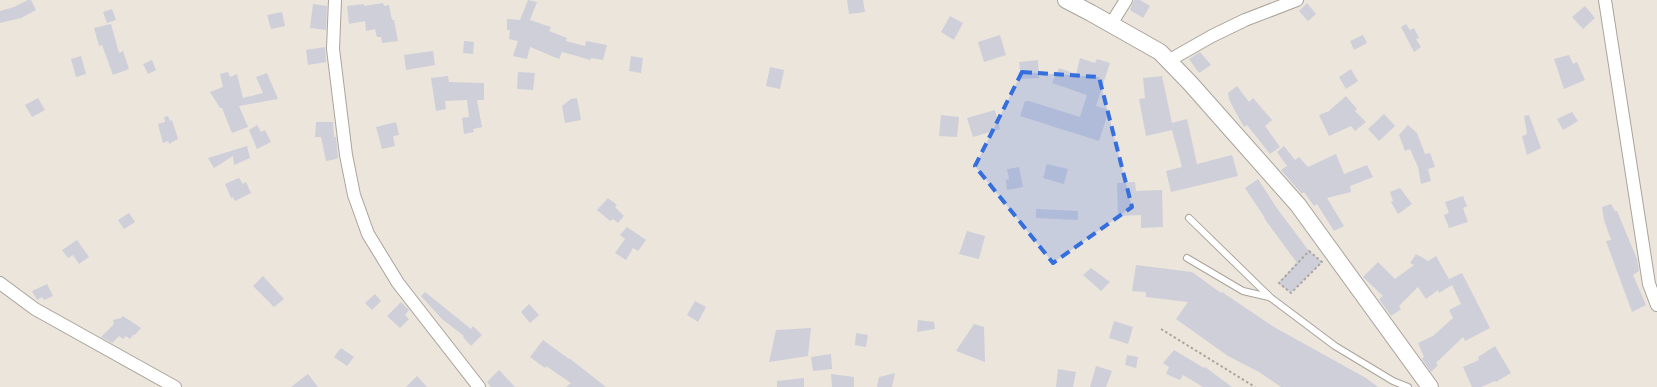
<svg xmlns="http://www.w3.org/2000/svg" width="1657" height="387" font-family="'Sofia Sans Condensed',sans-serif">
	<style>
		.building { fill: #cfcfda }
		.lines { fill: none; stroke-linecap: round; stroke-linejoin: round }
		.service-casing { stroke: #aaa39b; stroke-width: 8 }
		.minor-casing { stroke: #aaa39b; stroke-width: 14 }
		.tertiary-casing { stroke: #aaa39b; stroke-width: 18 }
		.path { stroke: #aba59e; stroke-width: 2; stroke-dasharray: 2.5 2.5; stroke-linecap: butt }
		.service { stroke: #fff; stroke-width: 6 }
		.minor { stroke: #fff; stroke-width: 12 }
		.tertiary { stroke: #fff; stroke-width: 16 }
		.marked { fill: #356edd; fill-opacity: 0.2; stroke: #356edd; stroke-width: 4; stroke-dasharray: 10 6; stroke-linejoin: round }
	</style>
	<rect width="100%" height="100%" fill="#ece5dc"/>
	<g class="building">
		<path d="M 28,0 L 31,0 L 36,10 L 21,18 L 0,23 L 0,11 L 14,7 Z"/>
		<path d="M 528,0 L 537,2 L 530,20 L 551,27 L 549,31 L 567,38 L 566,41 L 585,46 L 586,41 L 607,45 L 603,60 L 591,58 L 591,60 L 562,52 L 559,59 L 530,47 L 527,59 L 513,56 L 518,41 L 509,39 L 510,30 L 507,30 L 507,19 L 520,20 Z"/>
		<path d="M 847,0 L 863,0 L 865,12 L 849,14 Z"/>
		<path d="M 1134,0 L 1140,0 L 1150,6 L 1143,18 L 1130,10 Z"/>
		<path d="M 383,3 L 384,6 L 389,5 L 392,20 L 394,20 L 398,41 L 382,43 L 381,37 L 377,37 L 375,29 L 366,31 L 365,21 L 349,24 L 347,6 L 364,4 L 364,6 Z"/>
		<path d="M 1307,3 L 1316,14 L 1308,21 L 1299,11 Z"/>
		<path d="M 313,4 L 327,6 L 326,30 L 310,28 Z"/>
		<path d="M 1585,6 L 1595,18 L 1583,29 L 1572,17 Z"/>
		<path d="M 112,9 L 116,20 L 107,23 L 103,12 Z"/>
		<path d="M 282,12 L 285,26 L 271,29 L 267,15 Z"/>
		<path d="M 950,16 L 963,23 L 954,40 L 941,32 Z"/>
		<path d="M 111,24 L 119,53 L 123,51 L 129,69 L 113,75 L 102,45 L 99,46 L 94,28 Z"/>
		<path d="M 1406,24 L 1410,30 L 1414,28 L 1419,38 L 1416,39 L 1421,47 L 1414,52 L 1401,27 Z"/>
		<path d="M 1000,35 L 1006,55 L 984,62 L 978,42 Z"/>
		<path d="M 1363,35 L 1367,43 L 1354,50 L 1350,41 Z"/>
		<path d="M 464,41 L 474,42 L 473,54 L 463,53 Z"/>
		<path d="M 325,47 L 326,62 L 308,65 L 306,50 Z"/>
		<path d="M 433,51 L 435,65 L 406,70 L 404,55 Z"/>
		<path d="M 1200,52 L 1211,65 L 1199,73 L 1189,59 Z"/>
		<path d="M 1569,55 L 1573,64 L 1577,62 L 1585,80 L 1564,89 L 1554,59 Z"/>
		<path d="M 81,56 L 86,74 L 76,77 L 71,59 Z"/>
		<path d="M 631,56 L 643,58 L 641,73 L 629,71 Z"/>
		<path d="M 1080,58 L 1095,63 L 1097,59 L 1110,63 L 1096,106 L 1109,110 L 1099,141 L 1020,116 L 1025,101 L 1029,101 L 1080,117 L 1087,95 L 1052,83 L 1059,68 L 1076,74 Z"/>
		<path d="M 152,60 L 156,70 L 148,74 L 143,64 Z"/>
		<path d="M 1038,60 L 1039,78 L 1021,79 L 1019,62 Z"/>
		<path d="M 770,67 L 784,70 L 780,89 L 766,86 Z"/>
		<path d="M 1351,69 L 1358,81 L 1346,89 L 1339,77 Z"/>
		<path d="M 228,72 L 230,77 L 237,74 L 243,98 L 263,93 L 256,77 L 267,73 L 278,99 L 239,106 L 248,127 L 232,133 L 222,108 L 220,108 L 210,92 L 223,87 L 220,74 Z"/>
		<path d="M 518,72 L 535,73 L 533,90 L 517,89 Z"/>
		<path d="M 448,76 L 449,82 L 484,83 L 484,100 L 477,100 L 482,127 L 473,129 L 474,132 L 464,134 L 462,118 L 469,117 L 467,100 L 445,101 L 446,109 L 436,111 L 431,78 Z"/>
		<path d="M 1162,76 L 1172,123 L 1187,119 L 1197,164 L 1232,155 L 1238,176 L 1171,192 L 1166,171 L 1182,167 L 1172,130 L 1146,136 L 1139,99 L 1145,98 L 1143,78 Z"/>
		<path d="M 1237,86 L 1249,102 L 1253,98 L 1272,120 L 1265,126 L 1280,147 L 1270,154 L 1247,125 L 1244,127 L 1234,109 L 1229,99 L 1228,93 Z"/>
		<path d="M 1346,96 L 1357,109 L 1355,111 L 1366,122 L 1355,131 L 1351,126 L 1329,136 L 1319,115 L 1329,111 Z"/>
		<path d="M 38,98 L 45,110 L 32,117 L 25,105 Z"/>
		<path d="M 577,98 L 581,120 L 565,123 L 562,106 L 571,99 Z"/>
		<path d="M 995,110 L 1000,129 L 973,137 L 967,118 Z"/>
		<path d="M 1572,112 L 1578,121 L 1563,130 L 1557,119 Z"/>
		<path d="M 1384,114 L 1395,126 L 1379,141 L 1368,129 Z"/>
		<path d="M 941,115 L 959,117 L 957,137 L 939,136 Z"/>
		<path d="M 1529,115 L 1541,148 L 1527,155 L 1522,136 L 1527,134 L 1524,116 Z"/>
		<path d="M 168,116 L 170,121 L 172,120 L 178,139 L 169,144 L 168,141 L 163,143 L 158,124 L 165,122 L 164,117 Z"/>
		<path d="M 316,122 L 333,122 L 334,137 L 336,137 L 338,158 L 336,159 L 326,161 L 321,137 L 315,137 Z"/>
		<path d="M 396,122 L 399,135 L 393,136 L 395,146 L 382,149 L 376,127 Z"/>
		<path d="M 257,125 L 261,132 L 265,130 L 271,142 L 257,149 L 249,130 Z"/>
		<path d="M 1408,125 L 1417,133 L 1425,154 L 1430,153 L 1435,167 L 1428,169 L 1431,181 L 1421,184 L 1418,167 L 1410,149 L 1405,151 L 1399,135 Z"/>
		<path d="M 247,146 L 250,158 L 234,165 L 233,156 L 214,168 L 208,158 Z"/>
		<path d="M 1284,146 L 1295,160 L 1299,157 L 1308,167 L 1336,154 L 1344,174 L 1367,165 L 1373,177 L 1350,186 L 1351,192 L 1327,198 L 1344,226 L 1334,231 L 1317,204 L 1314,206 L 1304,192 L 1302,194 L 1281,170 L 1287,166 L 1277,152 Z"/>
		<path d="M 1047,164 L 1068,169 L 1064,184 L 1043,178 Z"/>
		<path d="M 1019,167 L 1023,187 L 1007,190 L 1006,180 L 1009,179 L 1007,169 Z"/>
		<path d="M 239,178 L 243,184 L 246,182 L 251,193 L 235,201 L 233,197 L 231,198 L 225,184 Z"/>
		<path d="M 1258,179 L 1276,207 L 1309,251 L 1322,262 L 1291,293 L 1278,283 L 1297,263 L 1264,218 L 1265,218 L 1245,188 Z"/>
		<path d="M 1135,182 L 1136,191 L 1162,190 L 1163,227 L 1141,228 L 1141,215 L 1118,216 L 1117,183 Z"/>
		<path d="M 1400,188 L 1412,204 L 1398,214 L 1391,202 L 1393,201 L 1390,192 Z"/>
		<path d="M 1463,196 L 1467,206 L 1463,208 L 1468,222 L 1449,228 L 1444,215 L 1449,213 L 1445,202 Z"/>
		<path d="M 608,198 L 617,205 L 615,207 L 624,216 L 618,223 L 613,219 L 610,221 L 597,210 Z"/>
		<path d="M 1611,204 L 1615,211 L 1617,211 L 1637,259 L 1639,271 L 1633,275 L 1646,305 L 1632,312 L 1606,241 L 1611,240 L 1604,220 L 1602,207 Z"/>
		<path d="M 1036,209 L 1078,211 L 1078,220 L 1036,218 Z"/>
		<path d="M 129,213 L 135,222 L 124,229 L 118,220 Z"/>
		<path d="M 627,227 L 646,240 L 638,251 L 633,248 L 626,260 L 615,253 L 625,239 L 620,235 Z"/>
		<path d="M 967,231 L 985,236 L 979,259 L 959,254 Z"/>
		<path d="M 77,240 L 89,257 L 79,264 L 73,255 L 68,258 L 62,250 Z"/>
		<path d="M 1416,254 L 1428,261 L 1436,256 L 1451,283 L 1449,279 L 1462,273 L 1490,328 L 1465,341 L 1463,337 L 1436,363 L 1438,365 L 1431,372 L 1422,359 L 1424,357 L 1418,343 L 1433,336 L 1453,318 L 1449,310 L 1461,304 L 1452,285 L 1439,293 L 1438,290 L 1426,299 L 1418,287 L 1399,306 L 1401,309 L 1391,316 L 1379,299 L 1383,296 L 1363,277 L 1378,262 L 1395,279 L 1414,265 L 1410,263 Z"/>
		<path d="M 1136,265 L 1192,272 L 1221,293 L 1222,292 L 1274,327 L 1366,378 L 1378,387 L 1281,387 L 1259,372 L 1228,356 L 1176,319 L 1188,302 L 1146,297 L 1146,292 L 1132,291 Z"/>
		<path d="M 1091,268 L 1110,282 L 1101,291 L 1083,275 Z"/>
		<path d="M 263,276 L 284,299 L 274,307 L 253,286 Z"/>
		<path d="M 47,284 L 53,296 L 44,300 L 42,297 L 37,300 L 32,291 Z"/>
		<path d="M 425,292 L 471,329 L 473,326 L 482,335 L 471,346 L 463,337 L 464,336 L 442,319 L 421,296 Z"/>
		<path d="M 375,294 L 381,301 L 372,310 L 365,303 Z"/>
		<path d="M 695,301 L 706,307 L 698,322 L 687,315 Z"/>
		<path d="M 401,302 L 409,310 L 405,315 L 409,319 L 400,328 L 387,316 Z"/>
		<path d="M 529,304 L 539,315 L 530,323 L 521,312 Z"/>
		<path d="M 123,316 L 141,328 L 135,335 L 134,334 L 130,339 L 126,336 L 123,339 L 119,336 L 112,343 L 101,337 L 114,324 L 113,320 L 121,318 Z"/>
		<path d="M 918,320 L 934,322 L 935,329 L 917,332 Z"/>
		<path d="M 1114,321 L 1133,327 L 1128,344 L 1109,338 Z"/>
		<path d="M 974,324 L 984,327 L 985,362 L 956,351 Z"/>
		<path d="M 811,328 L 808,356 L 769,362 L 776,330 Z"/>
		<path d="M 856,333 L 868,335 L 866,347 L 855,345 Z"/>
		<path d="M 543,340 L 569,359 L 569,358 L 606,387 L 566,387 L 571,383 L 546,366 L 545,368 L 530,357 Z"/>
		<path d="M 1495,346 L 1511,373 L 1496,382 L 1495,381 L 1481,387 L 1472,387 L 1463,367 L 1479,360 L 1478,357 Z"/>
		<path d="M 341,348 L 354,357 L 347,366 L 334,357 Z"/>
		<path d="M 1174,350 L 1204,368 L 1205,367 L 1232,387 L 1203,387 L 1183,375 L 1180,380 L 1166,374 L 1169,367 L 1163,363 Z"/>
		<path d="M 831,354 L 832,369 L 813,371 L 811,357 Z"/>
		<path d="M 1127,355 L 1138,357 L 1136,368 L 1125,365 Z"/>
		<path d="M 1096,366 L 1112,371 L 1106,387 L 1090,387 Z"/>
		<path d="M 1058,369 L 1076,372 L 1073,387 L 1056,387 Z"/>
		<path d="M 499,370 L 515,387 L 491,387 L 487,382 Z"/>
		<path d="M 895,373 L 892,387 L 877,387 L 879,377 Z"/>
		<path d="M 308,374 L 318,387 L 291,387 L 304,377 Z"/>
		<path d="M 831,374 L 854,377 L 854,387 L 832,387 Z"/>
		<path d="M 417,376 L 427,387 L 406,387 Z"/>
		<path d="M 804,378 L 804,387 L 777,387 L 777,381 Z"/>
	</g>
	<g class="lines">
		<g class="service-casing">
			<g id="service">
				<path d="M 1189,218 L 1271,298 L 1335,346 L 1393,381 L 1408,387"/>
				<path d="M 1187,258 L 1243,291 L 1269,297"/>
			</g>
		</g>
		<g class="minor-casing">
			<g id="minor">
				<path d="M 335,0 L 333,49 L 346,155 L 354,195 L 368,234 L 398,283 L 479,387"/>
				<path d="M 1605,0 L 1649,284 L 1657,305"/>
				<path d="M 1111,24 L 1126,0"/>
				<path d="M 1168,61 L 1212,36 L 1245,20 L 1297,0"/>
				<path d="M 0,283 L 35,309 L 175,387"/>
			</g>
		</g>
		<g class="tertiary-casing">
			<path id="tertiary" d="M 1066,0 L 1091,13 L 1160,52 L 1190,83 L 1298,205 L 1430,387"/>
		</g>
		<g class="path">
			<path d="M 1309,251 L 1322,262 L 1291,293 L 1279,283 Z"/>
			<path d="M 1161,329 L 1255,387"/>
		</g>
		<use href="#service" class="service"/>
		<use href="#minor" class="minor"/>
		<use href="#tertiary" class="tertiary"/>
	</g>
	<path class="marked" d="M 1022,72 L 1099,77 L 1132,207 L 1053,263 L 975,166 Z"/>
</svg>
